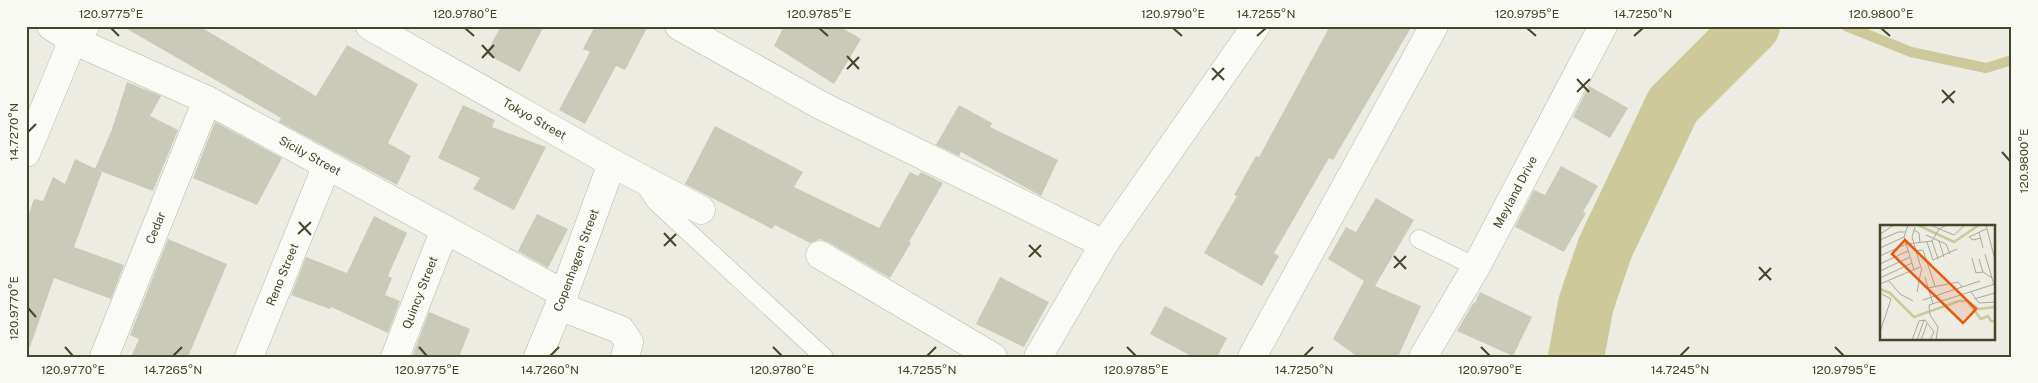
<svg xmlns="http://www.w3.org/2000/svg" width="2038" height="383" font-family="'Public Sans',sans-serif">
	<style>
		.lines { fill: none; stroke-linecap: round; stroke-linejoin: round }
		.stream { stroke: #cec99b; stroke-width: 10 }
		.river { stroke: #cec99b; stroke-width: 56 }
		.building { fill: #cacab9 }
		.service-casing { stroke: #b7b7a7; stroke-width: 19 }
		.minor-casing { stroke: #b7b7a7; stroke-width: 29 }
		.tertiary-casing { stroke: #b7b7a7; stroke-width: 29 }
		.service { stroke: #fafaf6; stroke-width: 18 }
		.minor { stroke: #fafaf6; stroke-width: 28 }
		.tertiary { stroke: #fafaf6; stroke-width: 28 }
		.ticks { fill: none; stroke: #454629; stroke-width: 2 }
		.labels { text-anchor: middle; stroke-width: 4; stroke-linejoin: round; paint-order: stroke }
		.street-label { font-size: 12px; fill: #454629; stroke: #f9f9f3 }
		.inset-river { fill: none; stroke: #cec99b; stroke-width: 2.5 }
		.inset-road { fill: none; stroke: #a9aa99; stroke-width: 1 }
		.view { fill: #e8590c; fill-opacity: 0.15; stroke: #e8590c; stroke-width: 2.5 }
		.inset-edge { fill: none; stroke: #454629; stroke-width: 2.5 }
		.neatline { fill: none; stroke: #454629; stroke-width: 2 }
		.ticks-label { font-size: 12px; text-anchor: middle; fill: #454629 }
	</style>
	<rect width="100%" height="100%" fill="#ecece3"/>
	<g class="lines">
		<path class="stream" d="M 1846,26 L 1911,52 L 1986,68 L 2012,60"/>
		<path class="river" d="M 1576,357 L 1586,304 L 1605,248 L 1673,105 L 1752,26"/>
	</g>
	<g class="building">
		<path d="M 122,26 L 199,26 L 316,96 L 347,45 L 418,84 L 388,143 L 411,156 L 397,185 L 279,122 L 281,118 Z"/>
		<path d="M 501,26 L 544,26 L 520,72 L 486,54 Z"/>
		<path d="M 595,26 L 648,26 L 625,70 L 616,66 L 585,124 L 559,110 L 590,52 L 583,49 Z"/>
		<path d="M 784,26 L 839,26 L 861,39 L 834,84 L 774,46 Z"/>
		<path d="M 1330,26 L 1412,26 L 1333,160 L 1329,158 L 1274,253 L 1279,256 L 1262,286 L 1204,253 L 1237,196 L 1234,195 L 1256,156 L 1259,157 Z"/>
		<path d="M 127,82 L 161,96 L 150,116 L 178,130 L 153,191 L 95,169 L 112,129 Z"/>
		<path d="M 1589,86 L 1628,108 L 1610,138 L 1573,117 Z"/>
		<path d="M 463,105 L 495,120 L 492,127 L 546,147 L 514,210 L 473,189 L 480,178 L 438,158 Z"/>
		<path d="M 959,105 L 992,123 L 990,127 L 1058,160 L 1041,196 L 961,152 L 959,156 L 936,145 Z"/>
		<path d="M 215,122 L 282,158 L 257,205 L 193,178 Z"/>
		<path d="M 715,126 L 803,172 L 794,187 L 879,228 L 910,172 L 918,176 L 921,172 L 943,183 L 909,242 L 911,243 L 890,278 L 828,242 L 820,239 L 810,243 L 775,225 L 772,229 L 685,184 Z"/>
		<path d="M 75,159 L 102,172 L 74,247 L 124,265 L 111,299 L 54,278 L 30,347 L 26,347 L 26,222 L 34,199 L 43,201 L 53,177 L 65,184 Z"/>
		<path d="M 1561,166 L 1598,186 L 1583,212 L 1586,213 L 1564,252 L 1515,227 L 1534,190 L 1545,195 Z"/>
		<path d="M 1376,198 L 1414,220 L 1375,286 L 1421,306 L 1398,357 L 1358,357 L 1333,339 L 1364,281 L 1328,259 L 1346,227 L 1356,232 Z"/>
		<path d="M 537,214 L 568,229 L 548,268 L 518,251 Z"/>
		<path d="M 374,216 L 407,233 L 388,276 L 392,278 L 385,295 L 400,301 L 388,333 L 331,307 L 330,309 L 291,295 L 306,257 L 347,273 Z"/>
		<path d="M 168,239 L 227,264 L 188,357 L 131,357 L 139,339 L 130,335 Z"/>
		<path d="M 1000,277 L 1049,302 L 1024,347 L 976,324 Z"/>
		<path d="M 1480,292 L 1532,317 L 1513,356 L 1457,331 L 1474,302 L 1475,303 Z"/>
		<path d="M 1165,306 L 1227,338 L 1217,357 L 1193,357 L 1150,334 Z"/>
		<path d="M 429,312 L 470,329 L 459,357 L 412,357 Z"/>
	</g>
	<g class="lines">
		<g class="service-casing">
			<g id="service">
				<path d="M 643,182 L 656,202 L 824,357"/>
				<path d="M 1419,239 L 1476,267"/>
			</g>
		</g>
		<g class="minor-casing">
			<g id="minor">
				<path id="s1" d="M 51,26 L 73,40 L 207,100 L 564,294"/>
				<path id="s2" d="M 370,26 L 612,163 L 701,210"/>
				<path d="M 679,26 L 822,106 L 1104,244"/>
				<path d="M 820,255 L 993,357"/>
				<path d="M 559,306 L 621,330 L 629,342 L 625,357"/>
				<path id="s3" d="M 104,357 L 207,100"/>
				<path id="s4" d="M 249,357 L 327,165"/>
				<path id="s5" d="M 395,357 L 445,229"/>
				<path id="s6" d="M 538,357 L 564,294 L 612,163"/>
				<path d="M 1038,357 L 1104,244 L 1256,26"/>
				<path d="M 1252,357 L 1434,26"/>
				<path id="s7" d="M 1423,357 L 1476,267 L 1603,26"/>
			</g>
		</g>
		<g class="tertiary-casing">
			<path id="tertiary" d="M 26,153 L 73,40 L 85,26"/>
		</g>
		<use href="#service" class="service"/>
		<use href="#minor" class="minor"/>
		<use href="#tertiary" class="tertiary"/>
	</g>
	<path class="ticks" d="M 111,28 L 119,36M 465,28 L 474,36M 819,28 L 828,36M 1173,28 L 1182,36M 1527,28 L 1536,36M 1881,28 L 1890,36M 1257,36 L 1266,28M 1634,36 L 1643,28M 482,45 L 494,58M 847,56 L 859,69M 482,58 L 494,45M 1212,68 L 1224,80M 847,69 L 859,57M 1577,79 L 1589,92M 1212,80 L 1224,68M 1942,90 L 1954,103M 1577,92 L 1590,79M 1942,103 L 1955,91M 28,132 L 36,124M 2002,152 L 2010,161M 299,222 L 311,235M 664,233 L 676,246M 298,234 L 311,222M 1029,245 L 1041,257M 664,246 L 676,234M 1394,256 L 1406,269M 1029,257 L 1041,245M 1759,267 L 1771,280M 1394,268 L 1406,256M 1759,280 L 1771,268M 28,308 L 36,317M 65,347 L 73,356M 419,347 L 427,356M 773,347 L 782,356M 1127,347 L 1136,356M 1481,347 L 1490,356M 1835,347 L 1844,356M 173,356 L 182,347M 550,356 L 559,347M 927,356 L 936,347M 1304,356 L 1313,347M 1680,356 L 1689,347"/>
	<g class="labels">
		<g class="street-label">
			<text dy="4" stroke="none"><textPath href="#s2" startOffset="189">Tokyo Street</textPath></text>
			<text dy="4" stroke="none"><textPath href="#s1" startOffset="290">Sicily Street</textPath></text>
			<text dy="4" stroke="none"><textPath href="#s7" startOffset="189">Meyland Drive</textPath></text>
			<text dy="4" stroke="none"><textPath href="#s3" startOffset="139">Cedar</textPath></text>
			<text dy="4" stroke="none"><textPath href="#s6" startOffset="104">Copenhagen Street</textPath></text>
			<text dy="4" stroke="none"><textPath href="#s4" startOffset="89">Reno Street</textPath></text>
			<text dy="4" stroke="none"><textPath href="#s5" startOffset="69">Quincy Street</textPath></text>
		</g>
	</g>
	<g transform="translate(1880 225)">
		<rect width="115" height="115" fill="#ecece3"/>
		<path class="inset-river" d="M 38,0 L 74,17 L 99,0M 0,64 L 10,68 L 34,92 L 79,76 L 87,76 L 99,84 L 115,82M 87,76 L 101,94 L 108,91 L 111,96 L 115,96"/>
		<path class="inset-road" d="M 28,0 L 24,12 L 34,45M 50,0 L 74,10 L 85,0M 106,0 L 115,35M 35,2 L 32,12 L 42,46M 34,5 L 39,8 L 40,18M 99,7 L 103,23M 0,9 L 14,0M 46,10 L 66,19 L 70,29M 101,13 L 93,15 L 89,12 L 106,4M 0,15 L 18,7 L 25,7M 52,16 L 58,34M 59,16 L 64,32M 47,17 L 53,35 L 77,24M 0,23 L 24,12M 36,26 L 43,25 L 55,61M 105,29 L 114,60M 0,31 L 26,19 L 52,16 L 59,4 L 67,0M 92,33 L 96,48 L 103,47M 99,34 L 103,47 L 112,53M 0,39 L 28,26M 0,46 L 30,32M 45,52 L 53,79M 0,53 L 32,38M 9,56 L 20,69 L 33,76M 0,59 L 40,42M 48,63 L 78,57 L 82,62M 37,67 L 41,46M 91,67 L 99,78 L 115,77M 0,68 L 11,74 L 0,107M 94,74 L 115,68M 43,75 L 100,56M 32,115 L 39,96 L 45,95 L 54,107 L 50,115M 37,115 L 44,95M 41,115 L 47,99M 56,115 L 58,102 L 50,90 L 49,80 L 115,59"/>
		<path class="view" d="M 25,15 L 96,84 L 83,98 L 12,29 Z"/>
		<rect width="115" height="115" class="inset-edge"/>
	</g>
	<rect width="2038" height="383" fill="none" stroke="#f9f9f3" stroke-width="55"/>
	<rect x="28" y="28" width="1982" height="328" class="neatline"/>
	<g class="ticks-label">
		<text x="111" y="18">120.9775°E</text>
		<text x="465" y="18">120.9780°E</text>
		<text x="819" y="18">120.9785°E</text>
		<text x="1173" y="18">120.9790°E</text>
		<text x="1266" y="18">14.7255°N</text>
		<text x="1527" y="18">120.9795°E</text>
		<text x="1643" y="18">14.7250°N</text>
		<text x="1881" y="18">120.9800°E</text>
		<text transform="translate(14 132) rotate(-90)" y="4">14.7270°N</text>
		<text transform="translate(2024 161) rotate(-90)" y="4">120.9800°E</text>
		<text transform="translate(14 308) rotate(-90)" y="4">120.9770°E</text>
		<text x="73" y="374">120.9770°E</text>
		<text x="173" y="374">14.7265°N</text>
		<text x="427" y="374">120.9775°E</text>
		<text x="550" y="374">14.7260°N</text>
		<text x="782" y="374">120.9780°E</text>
		<text x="927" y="374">14.7255°N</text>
		<text x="1136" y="374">120.9785°E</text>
		<text x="1304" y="374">14.7250°N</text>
		<text x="1490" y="374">120.9790°E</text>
		<text x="1680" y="374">14.7245°N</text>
		<text x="1844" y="374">120.9795°E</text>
	</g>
</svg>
